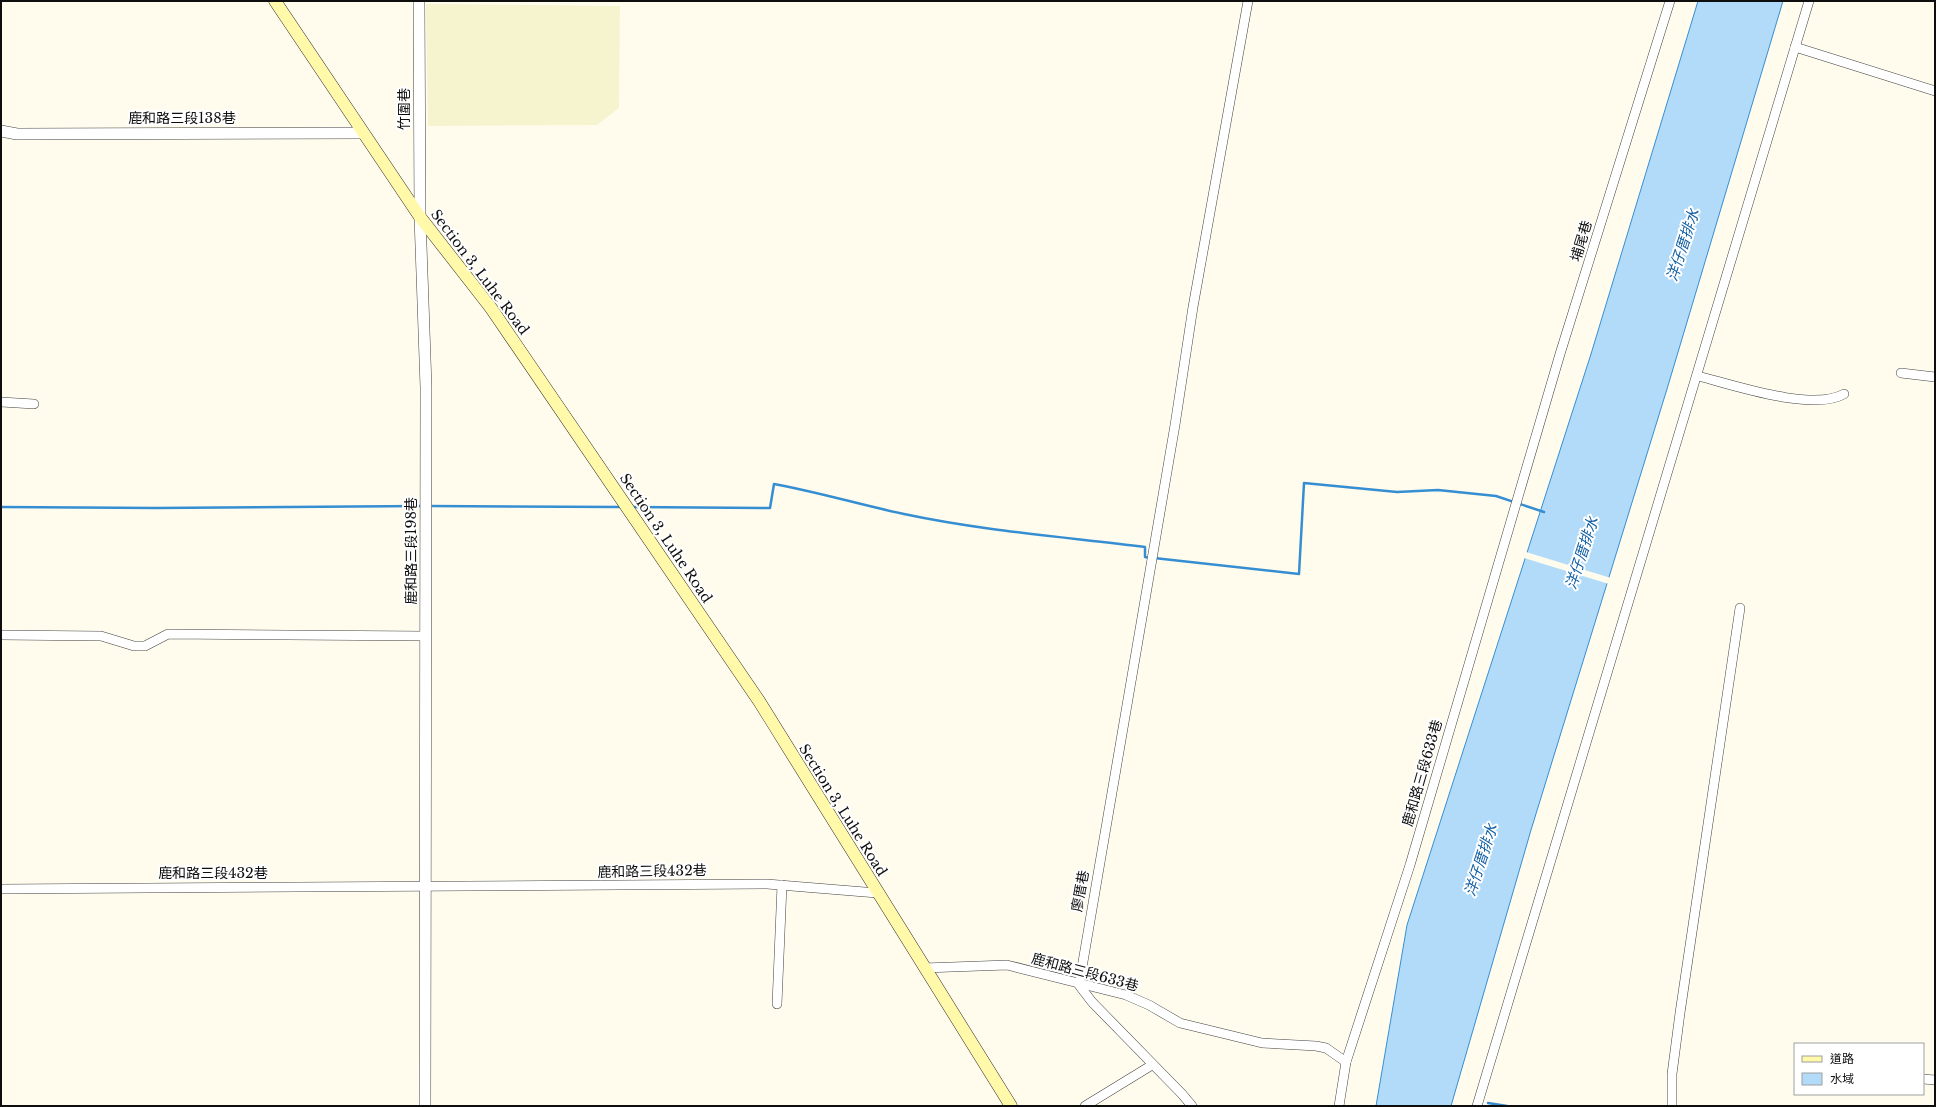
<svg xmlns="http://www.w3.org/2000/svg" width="1936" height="1107" font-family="'Libre Baskerville','Noto Sans TC',serif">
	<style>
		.farmland { fill: #f6f4ce }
		.water { fill: #b1dbf8; stroke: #368ed2 }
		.pier { fill: #fffcee }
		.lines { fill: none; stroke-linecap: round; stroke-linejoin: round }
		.stream { stroke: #368ed2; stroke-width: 2.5 }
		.minor-casing { stroke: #414141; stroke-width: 10 }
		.tertiary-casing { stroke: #414141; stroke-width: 12 }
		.secondary-casing { stroke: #303030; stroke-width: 13 }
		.minor { stroke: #fff; stroke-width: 9 }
		.tertiary { stroke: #fff; stroke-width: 11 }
		.secondary { stroke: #fff9a9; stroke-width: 12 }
		.labels { text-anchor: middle; stroke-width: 4; stroke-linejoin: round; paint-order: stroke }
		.street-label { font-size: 14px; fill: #0e0e0e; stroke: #fff }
		.water-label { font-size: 15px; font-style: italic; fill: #125fa4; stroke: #fff }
	</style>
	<rect width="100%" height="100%" fill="#fffcee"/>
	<path class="farmland" d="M 426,4 L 620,6 L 619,108 L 597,125 L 428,126 Z"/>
	<path class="water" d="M 1698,1 L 1783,1 L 1667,389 L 1531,830 L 1451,1106 L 1376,1106 L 1407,925 L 1591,354 Z"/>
	<path class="pier" d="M 1526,552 L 1611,578 L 1609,584 L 1524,558 Z"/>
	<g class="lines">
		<g class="stream">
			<path d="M 429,506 L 622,507"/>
			<path d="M 1,507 L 156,508 L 422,506"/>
			<path d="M 631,507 L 770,508 L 774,484 C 818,492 861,505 904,514 C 984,531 1065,537 1145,547 L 1145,557 L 1149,558"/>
			<path d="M 1154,558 L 1299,574 L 1304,483 L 1397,492 L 1438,490 L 1496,496 L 1544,512"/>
			<path d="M 1488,1103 L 1507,1106"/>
		</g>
		<g class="minor-casing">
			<g id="minor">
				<path d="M 1795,47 L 1935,91"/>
				<path d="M 1901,373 L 1935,377"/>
				<path d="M 1698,376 C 1734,385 1812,412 1844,394"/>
				<path d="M 1,402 L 34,404"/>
				<path d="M 1,635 L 101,636 L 134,646 L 145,646 L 168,634 L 426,636"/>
				<path d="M 1,889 L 767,884 L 877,893"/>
				<path d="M 924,968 L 1007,965 L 1126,995 L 1149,1005 L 1180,1023 L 1262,1043 L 1316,1046 L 1326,1048 L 1346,1062"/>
				<path d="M 777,1004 L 782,885"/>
				<path d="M 1923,1079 L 1935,1080"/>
				<path d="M 1085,1106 L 1152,1065"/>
				<path d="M 1192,1106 L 1182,1094 L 1092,1002 L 1079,985 L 1175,425 L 1193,307 L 1248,1"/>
				<path d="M 1339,1106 L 1346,1062 L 1410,865 L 1560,354 L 1670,1"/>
				<path d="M 1477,1106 L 1809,1"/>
				<path d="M 1672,1106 L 1672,1074 L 1680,1013 L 1740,608"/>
			</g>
		</g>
		<g class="tertiary-casing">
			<g id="tertiary">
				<path d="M 419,1 L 420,217 L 426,387 L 425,1106"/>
				<path d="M 1,131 L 17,134 L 363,133"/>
			</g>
		</g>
		<g class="secondary-casing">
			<path id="secondary" d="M 275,1 L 420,217 L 491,308 L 759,701 L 1011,1106"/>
		</g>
		<use href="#minor" class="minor"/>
		<use href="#tertiary" class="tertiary"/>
		<use href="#secondary" class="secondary"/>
	</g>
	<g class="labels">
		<g class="street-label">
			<text transform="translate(404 109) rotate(-90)" y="5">竹圍巷</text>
			<text x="182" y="123">鹿和路三段138巷</text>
			<text transform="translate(1581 241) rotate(-73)" y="5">埔尾巷</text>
			<text transform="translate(480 272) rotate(53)" y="5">Section 3, Luhe Road</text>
			<text transform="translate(666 538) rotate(56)" y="5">Section 3, Luhe Road</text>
			<text transform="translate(411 551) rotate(-90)" y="5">鹿和路三段198巷</text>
			<text transform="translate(1422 773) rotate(-74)" y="5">鹿和路三段633巷</text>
			<text transform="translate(843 810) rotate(58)" y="5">Section 3, Luhe Road</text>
			<text transform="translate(652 871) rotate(-1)" y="5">鹿和路三段432巷</text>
			<text x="213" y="878">鹿和路三段432巷</text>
			<text transform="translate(1080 891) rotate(-80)" y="5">廖厝巷</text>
			<text transform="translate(1085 972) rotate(15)" y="5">鹿和路三段633巷</text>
		</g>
		<g class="water-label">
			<text transform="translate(1683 245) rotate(-72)" y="5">洋仔厝排水</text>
			<text transform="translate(1582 553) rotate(-72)" y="5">洋仔厝排水</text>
			<text transform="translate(1481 860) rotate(-72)" y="5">洋仔厝排水</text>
		</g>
	</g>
	<rect width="1936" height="1107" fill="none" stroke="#0e0e0e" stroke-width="4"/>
	<rect x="1794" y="1043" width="130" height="52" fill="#ffffff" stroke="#9f9f9f"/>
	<rect x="1802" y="1056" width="20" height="6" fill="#fff9a9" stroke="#9f9f9f"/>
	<text x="1830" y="1063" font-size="12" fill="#0e0e0e">道路</text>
	<rect x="1802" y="1073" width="20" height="12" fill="#b1dbf8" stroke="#9f9f9f"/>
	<text x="1830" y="1083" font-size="12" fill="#0e0e0e">水域</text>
</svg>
